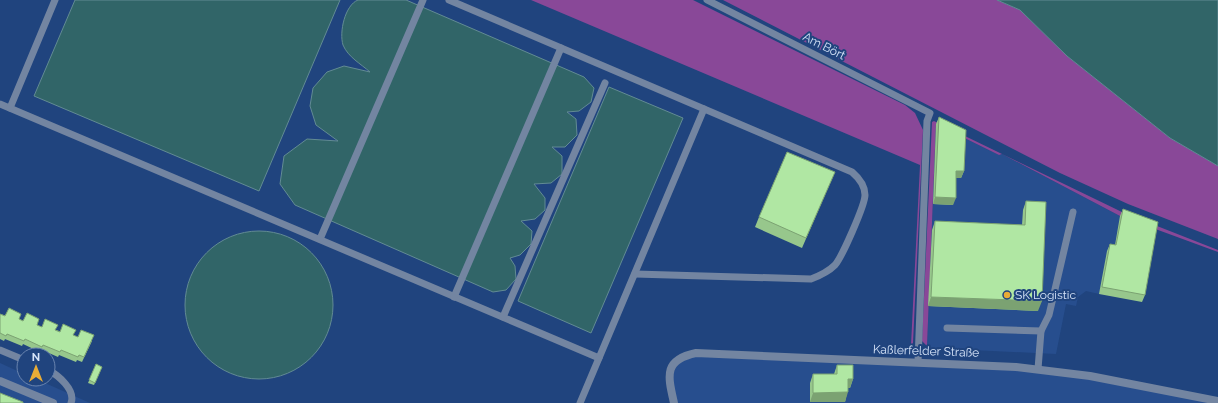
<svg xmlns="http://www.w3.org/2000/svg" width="1218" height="403" font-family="Raleway,sans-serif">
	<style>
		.built { fill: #274e8e }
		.green { fill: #894898 }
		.water { fill: #316568; stroke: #628b94 }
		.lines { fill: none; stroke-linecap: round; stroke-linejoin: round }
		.service { stroke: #7385a1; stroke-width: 7 }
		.minor { stroke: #7385a1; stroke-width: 8 }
		.wall { fill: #97c78c }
		.shaded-wall { fill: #7ba272 }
		.building { fill: #b0e7a3; stroke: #7ba272 }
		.poi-dot { fill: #e8ac37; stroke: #20447e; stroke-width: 1.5 }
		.labels { text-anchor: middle; stroke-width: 4; stroke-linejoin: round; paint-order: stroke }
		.street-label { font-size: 12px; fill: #d6e4f9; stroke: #20447e }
		.poi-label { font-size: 12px; fill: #d6e4f9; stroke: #20447e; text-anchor: start }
	</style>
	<rect width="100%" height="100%" fill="#20447e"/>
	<g class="built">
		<path d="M 936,124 L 999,155 L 1002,154 L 1120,216 L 1155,229 L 1099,294 L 1086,291 L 1078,297 L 1076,306 L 1066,304 L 1056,354 L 931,348 L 927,346 Z"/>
		<path d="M 682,356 L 1054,371 L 1218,403 L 674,403 L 669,382 Z"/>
		<path d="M 0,363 L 24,374 L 24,379 L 36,379 L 90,403 L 0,403 Z"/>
	</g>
	<g class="green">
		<path d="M 531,0 L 693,0 L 905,105 L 915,113 L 923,130 L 913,343 L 911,345 L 920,165 Z"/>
		<path d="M 723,0 L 997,0 L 1020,10 L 1067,56 L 1170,138 L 1218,166 L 1218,239 L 1128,204 L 1060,173 Z"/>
		<path d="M 934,121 L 1124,213 L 1218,250 L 1218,252 L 1120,216 L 1002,154 L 999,155 L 936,124 L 927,346 L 922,341 L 932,122 Z"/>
	</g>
	<g class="water">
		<path d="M 75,0 L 340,0 L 259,191 L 34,96 Z"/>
		<path d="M 358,0 L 406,0 L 584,77 L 594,88 L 591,102 L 579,111 L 567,112 L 576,119 L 577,135 L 565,147 L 552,147 L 562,156 L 562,174 L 551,183 L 534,184 L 545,198 L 545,210 L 535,219 L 521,221 L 532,231 L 531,244 L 520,255 L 510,258 L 515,266 L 516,279 L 506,290 L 493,292 L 295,205 L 280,184 L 284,156 L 307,139 L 338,141 L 316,125 L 310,106 L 313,88 L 327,72 L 344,66 L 370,72 C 361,64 348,57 343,45 C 339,32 345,5 358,0 Z"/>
		<path d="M 997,0 L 1218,0 L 1218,166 L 1170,138 L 1067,56 L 1020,10 Z"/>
		<path d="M 609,87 L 683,118 L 591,333 L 518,301 Z"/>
		<circle cx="259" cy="305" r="74"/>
	</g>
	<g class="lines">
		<g class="service">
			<path d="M 449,0 L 852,172 C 859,178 865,185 865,195 C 865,205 842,257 835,265 C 828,272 819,276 811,279 L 635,274"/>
			<path d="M 707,0 L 930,113 L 927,121 L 918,362"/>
			<path d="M 0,104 L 599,358"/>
			<path d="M 10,108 L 55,0"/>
			<path d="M 320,239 L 423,0"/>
			<path d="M 454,297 L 561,48"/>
			<path d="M 503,317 L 605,83"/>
			<path d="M 947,328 L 1041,331"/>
			<path d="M 0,350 L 24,360"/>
			<path d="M 1038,369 L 1041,331 L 1049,315 L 1073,212"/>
			<path d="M 48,370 C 58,375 76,390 71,403"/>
			<path d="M 580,403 L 704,109"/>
		</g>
		<g class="minor">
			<path d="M 0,381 L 53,403"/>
			<path d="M 674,403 C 668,376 663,360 696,353 L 1016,367 L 1090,376 L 1218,401"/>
		</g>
	</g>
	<g class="wall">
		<path d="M 939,117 L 964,171 L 961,178 L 956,178 L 953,205 L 933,204 L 936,124 Z"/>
		<path d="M 835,172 L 831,181 L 802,248 L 755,227 L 759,217 Z"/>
		<path d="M 1026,201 L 1038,311 L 928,306 L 932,230 L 935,221 L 1022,225 L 1023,210 Z"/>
		<path d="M 1123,209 L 1145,295 L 1142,302 L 1099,294 L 1107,251 L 1110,244 L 1115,245 L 1120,216 Z"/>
		<path d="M 0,314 L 19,319 L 42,327 L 56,330 L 78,337 L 92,341 L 82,362 L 77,360 L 76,362 L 59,355 L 58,357 L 42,350 L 40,352 L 23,344 L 22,346 L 5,339 L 4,341 L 0,339 Z"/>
		<path d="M 96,364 L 102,367 L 94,385 L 88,383 Z"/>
		<path d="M 837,365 L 853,379 L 850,388 L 848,388 L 845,402 L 810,402 L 810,383 L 813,374 L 834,374 Z"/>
	</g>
	<g class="shaded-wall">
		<path d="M 956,171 L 964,171 L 961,178 L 953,178 Z"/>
		<path d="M 935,197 L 956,198 L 953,205 L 933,204 Z"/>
		<path d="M 931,297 L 1042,301 L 1038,311 L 928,306 Z"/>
		<path d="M 848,379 L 853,379 L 850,388 L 845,388 Z"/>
		<path d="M 848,392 L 845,402 L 810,402 L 813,393 Z"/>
	</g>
	<g class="building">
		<path d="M 939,117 L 966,130 L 964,171 L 956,171 L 956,198 L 935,197 Z"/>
		<path d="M 787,152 L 835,172 L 806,238 L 759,217 Z"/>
		<path d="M 1026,201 L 1046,202 L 1042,301 L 931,297 L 935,221 L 1025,225 Z"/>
		<path d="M 1123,209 L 1158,222 L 1145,295 L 1102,287 L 1110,244 L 1116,245 Z"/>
		<path d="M 9,308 L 21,314 L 19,319 L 23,321 L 27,313 L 39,319 L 37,325 L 42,327 L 45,319 L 58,325 L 55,330 L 60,332 L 63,324 L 76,330 L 73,335 L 78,337 L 81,330 L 94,335 L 84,357 L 79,355 L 78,357 L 61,350 L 60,352 L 43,345 L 42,347 L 25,339 L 24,341 L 7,334 L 6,336 L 0,333 L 0,314 L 5,316 Z"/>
		<path d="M 96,364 L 102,367 L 95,383 L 89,380 Z"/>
		<path d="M 837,365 L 853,365 L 853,379 L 848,379 L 848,392 L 813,393 L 813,374 L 837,374 Z"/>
		<path d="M 0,393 L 23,402 L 23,403 L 0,403 Z"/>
	</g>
	<circle class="poi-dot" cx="1007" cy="295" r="4"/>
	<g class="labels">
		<g class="street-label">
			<text transform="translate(824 46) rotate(27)" y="4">Am Bört</text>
			<text transform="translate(926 351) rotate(2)" y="4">Kaßlerfelder Straße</text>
		</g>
		<g class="poi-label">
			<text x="1015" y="299">SK Logistic</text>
		</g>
	</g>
	<g transform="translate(36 367)"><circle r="19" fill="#20447e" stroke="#6984af"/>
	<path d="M0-3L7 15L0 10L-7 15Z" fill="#e8ac37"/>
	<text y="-6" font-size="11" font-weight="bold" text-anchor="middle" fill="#d6e4f9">N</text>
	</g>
</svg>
